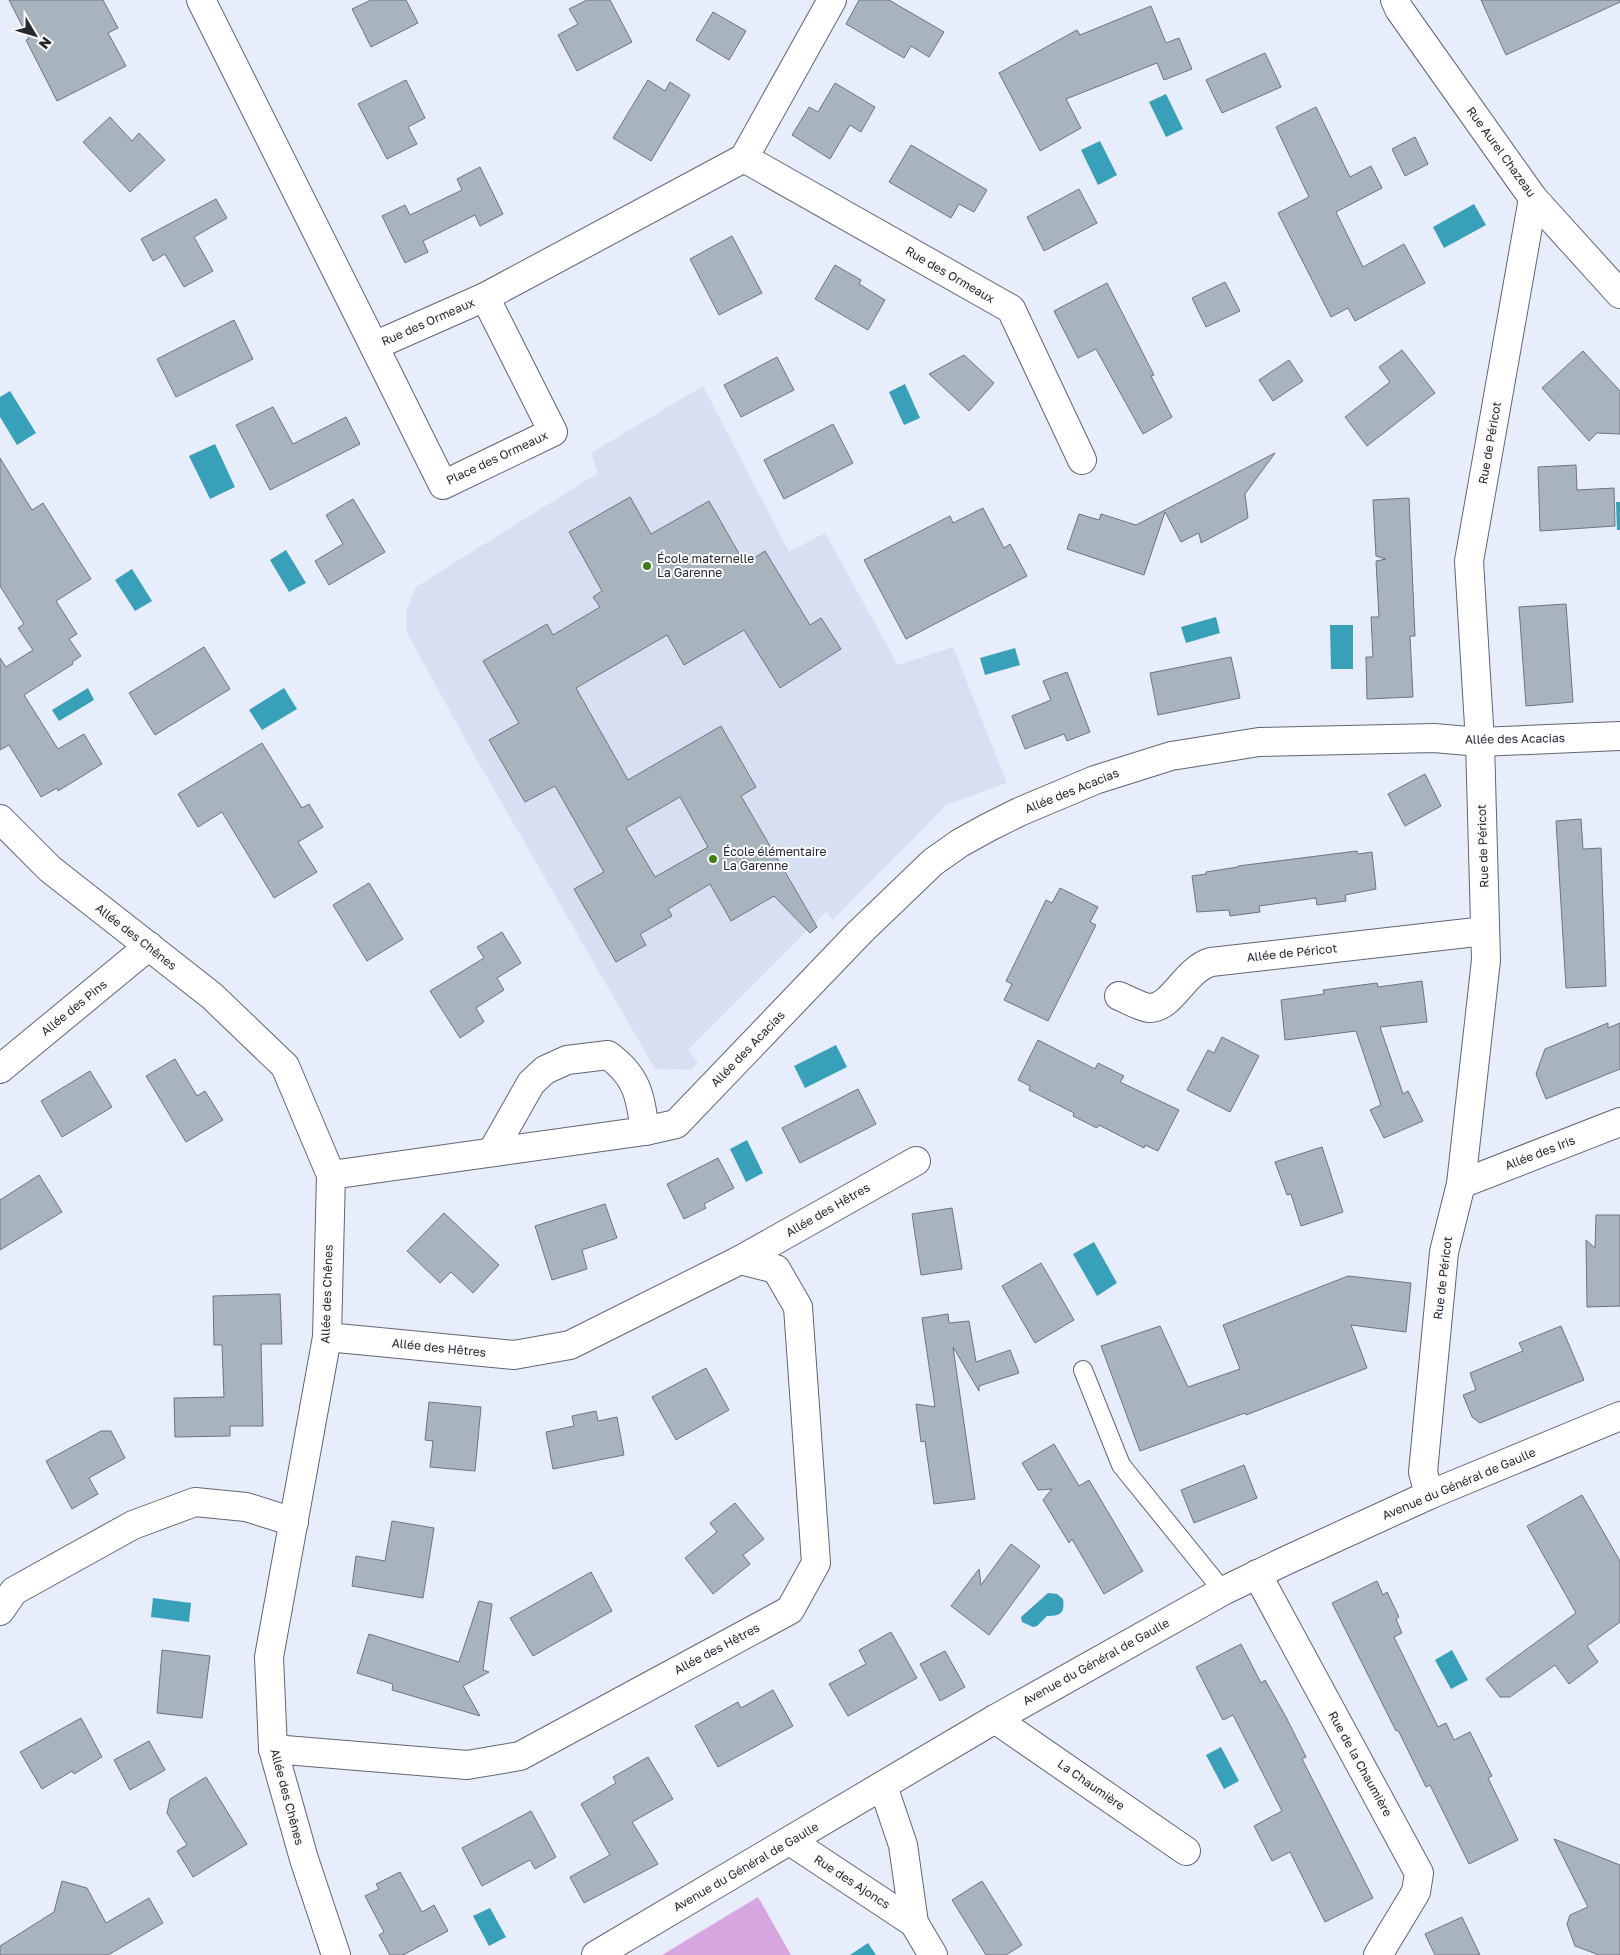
<svg xmlns="http://www.w3.org/2000/svg" width="1620" height="1955" font-family="'Golos Text',sans-serif">
	<style>
		.built { fill: #d7dff3 }
		.green { fill: #d7a5df }
		.water { fill: #38a0b8 }
		.building { fill: #a8b4bd; stroke: #6b757e; fill-rule: evenodd }
		.lines { fill: none; stroke-linecap: round; stroke-linejoin: round }
		.service-casing { stroke: #616571; stroke-width: 20 }
		.minor-casing { stroke: #616571; stroke-width: 30 }
		.tertiary-casing { stroke: #616571; stroke-width: 30 }
		.secondary-casing { stroke: #616571; stroke-width: 30 }
		.service { stroke: #fff; stroke-width: 18 }
		.minor { stroke: #fff; stroke-width: 28 }
		.tertiary { stroke: #fff; stroke-width: 28 }
		.secondary { stroke: #fff; stroke-width: 28 }
		.poi-dot { fill: #3e7e1c; stroke: #fafbfd; stroke-width: 2 }
		.labels { text-anchor: middle; stroke-width: 4; stroke-linejoin: round; paint-order: stroke }
		.street-label { font-size: 12px; fill: #26282d; stroke: #fafbfd }
		.poi-label { font-size: 12px; fill: #26282d; stroke: #fafbfd; text-anchor: start }
	</style>
	<rect width="100%" height="100%" fill="#e8edfb"/>
	<path class="built" d="M 703,386 L 789,552 L 825,533 L 898,665 L 953,647 L 1007,783 L 946,805 L 833,920 L 826,912 L 688,1050 L 698,1062 L 691,1070 L 655,1069 L 473,753 L 407,633 L 407,609 L 416,587 L 598,473 L 591,453 Z"/>
	<path class="green" d="M 758,1897 L 791,1955 L 662,1955 Z"/>
	<g class="water">
		<path d="M 1166,94 L 1183,129 L 1166,137 L 1149,102 Z"/>
		<path d="M 1100,141 L 1117,175 L 1098,185 L 1081,150 Z"/>
		<path d="M 1474,204 L 1486,225 L 1444,248 L 1433,227 Z"/>
		<path d="M 905,384 L 920,418 L 904,425 L 889,392 Z"/>
		<path d="M 10,391 L 36,433 L 17,445 L 0,417 L 0,397 Z"/>
		<path d="M 215,444 L 235,487 L 210,499 L 189,456 Z"/>
		<path d="M 1616,502 L 1620,502 L 1620,530 L 1617,530 Z"/>
		<path d="M 286,550 L 306,583 L 289,592 L 270,560 Z"/>
		<path d="M 132,569 L 152,601 L 135,611 L 115,580 Z"/>
		<path d="M 1216,617 L 1220,633 L 1186,643 L 1181,627 Z"/>
		<path d="M 1330,625 L 1353,625 L 1353,669 L 1331,669 Z"/>
		<path d="M 1015,648 L 1020,665 L 985,675 L 980,658 Z"/>
		<path d="M 88,688 L 94,700 L 59,721 L 52,710 Z"/>
		<path d="M 284,688 L 297,709 L 262,730 L 249,710 Z"/>
		<path d="M 836,1045 L 847,1067 L 805,1088 L 794,1066 Z"/>
		<path d="M 747,1140 L 763,1173 L 746,1182 L 730,1149 Z"/>
		<path d="M 1094,1242 L 1117,1283 L 1097,1296 L 1073,1254 Z"/>
		<path d="M 1048,1593 L 1057,1594 L 1063,1599 C 1065,1613 1061,1616 1047,1616 L 1037,1626 L 1033,1627 L 1022,1622 L 1021,1617 Z"/>
		<path d="M 153,1598 L 191,1603 L 189,1622 L 151,1617 Z"/>
		<path d="M 1452,1650 L 1468,1680 L 1451,1689 L 1435,1660 Z"/>
		<path d="M 1221,1747 L 1239,1781 L 1224,1789 L 1206,1755 Z"/>
		<path d="M 490,1908 L 506,1937 L 489,1946 L 473,1916 Z"/>
		<path d="M 868,1943 L 876,1955 L 850,1955 Z"/>
	</g>
	<g class="building">
		<path d="M 9,0 L 103,0 L 118,28 L 108,33 L 126,66 L 57,101 L 26,40 L 29,39 Z"/>
		<path d="M 371,0 L 406,0 L 418,23 L 371,47 L 352,9 Z"/>
		<path d="M 587,0 L 610,0 L 632,42 L 577,71 L 558,35 L 578,24 L 569,9 Z"/>
		<path d="M 859,0 L 889,0 L 944,32 L 929,57 L 911,46 L 904,58 L 846,24 Z"/>
		<path d="M 1481,0 L 1620,0 L 1620,2 L 1506,55 Z"/>
		<path d="M 1151,6 L 1166,43 L 1179,38 L 1192,69 L 1164,80 L 1157,63 L 1066,99 L 1081,128 L 1040,151 L 999,73 L 1077,30 L 1080,35 Z"/>
		<path d="M 713,12 L 746,31 L 729,60 L 696,40 Z"/>
		<path d="M 1265,53 L 1281,87 L 1222,113 L 1206,80 Z"/>
		<path d="M 406,80 L 425,118 L 408,127 L 417,144 L 387,159 L 358,104 Z"/>
		<path d="M 648,80 L 665,91 L 670,82 L 690,95 L 651,161 L 613,138 Z"/>
		<path d="M 835,83 L 875,107 L 861,132 L 850,125 L 830,159 L 792,135 L 809,107 L 818,112 Z"/>
		<path d="M 1316,107 L 1350,177 L 1371,166 L 1382,188 L 1336,212 L 1363,267 L 1404,244 L 1425,283 L 1355,321 L 1348,308 L 1331,317 L 1278,213 L 1309,197 L 1276,127 Z"/>
		<path d="M 110,117 L 132,141 L 139,133 L 165,160 L 130,192 L 83,142 Z"/>
		<path d="M 1415,137 L 1428,164 L 1405,176 L 1392,149 Z"/>
		<path d="M 911,145 L 987,190 L 974,212 L 959,204 L 951,218 L 889,182 Z"/>
		<path d="M 480,167 L 503,214 L 480,226 L 475,215 L 423,241 L 428,252 L 405,263 L 382,216 L 405,205 L 410,215 L 462,190 L 457,179 Z"/>
		<path d="M 1079,189 L 1097,223 L 1044,251 L 1027,217 Z"/>
		<path d="M 216,199 L 227,218 L 194,237 L 213,271 L 184,287 L 165,254 L 153,261 L 141,239 Z"/>
		<path d="M 732,236 L 762,293 L 719,315 L 690,259 Z"/>
		<path d="M 835,265 L 861,280 L 859,284 L 885,300 L 868,330 L 815,299 Z"/>
		<path d="M 1225,282 L 1240,311 L 1206,327 L 1192,298 Z"/>
		<path d="M 1107,283 L 1154,375 L 1151,376 L 1172,417 L 1143,434 L 1096,349 L 1078,358 L 1054,311 Z"/>
		<path d="M 234,320 L 253,359 L 176,397 L 157,359 Z"/>
		<path d="M 1402,350 L 1435,393 L 1367,446 L 1345,417 L 1390,382 L 1379,367 Z"/>
		<path d="M 1583,351 L 1620,391 L 1620,434 L 1597,433 L 1589,441 L 1542,388 Z"/>
		<path d="M 964,355 L 994,383 L 969,411 L 929,374 Z"/>
		<path d="M 777,357 L 794,390 L 741,417 L 724,385 Z"/>
		<path d="M 1289,360 L 1303,381 L 1273,401 L 1259,380 Z"/>
		<path d="M 273,407 L 293,444 L 346,417 L 360,444 L 270,490 L 236,425 Z"/>
		<path d="M 833,424 L 853,463 L 784,499 L 764,460 Z"/>
		<path d="M 1275,453 L 1245,494 L 1248,518 L 1201,543 L 1199,533 L 1181,542 L 1165,512 L 1144,575 L 1067,549 L 1079,514 L 1099,520 L 1101,514 L 1136,525 Z"/>
		<path d="M 0,458 L 32,510 L 43,503 L 91,579 L 56,601 L 77,634 L 69,639 L 81,656 L 72,662 L 73,664 L 24,695 L 58,749 L 84,734 L 102,764 L 58,791 L 57,788 L 41,797 L 9,745 L 0,750 L 0,658 L 6,667 L 33,650 L 18,628 L 24,624 L 0,586 Z"/>
		<path d="M 1576,465 L 1577,490 L 1614,488 L 1615,526 L 1540,531 L 1538,467 Z"/>
		<path d="M 630,497 L 651,534 L 709,501 L 745,564 L 765,551 L 810,625 L 821,618 L 841,649 L 780,688 L 744,630 L 684,665 L 667,635 L 576,688 L 628,780 L 721,726 L 756,787 L 741,796 L 817,927 L 810,933 L 774,896 L 731,921 L 710,884 L 668,909 L 672,916 L 640,934 L 646,945 L 616,962 L 574,889 L 604,872 L 555,786 L 525,802 L 489,740 L 519,723 L 483,661 L 547,624 L 553,635 L 600,607 L 593,597 L 602,591 L 569,532 ZM 680,797 L 708,847 L 655,877 L 626,828 Z"/>
		<path d="M 1409,498 L 1415,636 L 1410,636 L 1413,697 L 1367,699 L 1366,657 L 1373,657 L 1371,617 L 1379,617 L 1376,561 L 1386,559 L 1376,556 L 1373,500 Z"/>
		<path d="M 353,499 L 385,552 L 329,585 L 315,561 L 343,544 L 326,515 Z"/>
		<path d="M 983,508 L 1004,548 L 1010,544 L 1027,576 L 906,639 L 864,560 L 950,516 L 953,523 Z"/>
		<path d="M 1566,604 L 1573,702 L 1526,706 L 1519,607 Z"/>
		<path d="M 204,647 L 230,689 L 155,735 L 129,693 Z"/>
		<path d="M 1231,657 L 1240,698 L 1158,715 L 1150,673 Z"/>
		<path d="M 1067,672 L 1090,732 L 1067,741 L 1064,734 L 1025,749 L 1012,716 L 1051,700 L 1043,681 Z"/>
		<path d="M 262,743 L 302,808 L 309,804 L 323,827 L 298,842 L 317,872 L 274,898 L 222,812 L 198,827 L 178,794 Z"/>
		<path d="M 1425,774 L 1441,806 L 1405,826 L 1388,794 Z"/>
		<path d="M 1581,819 L 1583,849 L 1601,848 L 1606,986 L 1566,988 L 1556,821 Z"/>
		<path d="M 1357,851 L 1358,854 L 1372,852 L 1376,889 L 1345,895 L 1346,901 L 1317,905 L 1316,898 L 1259,906 L 1260,912 L 1230,916 L 1229,910 L 1197,912 L 1192,876 L 1206,874 L 1206,872 L 1238,867 L 1238,866 Z"/>
		<path d="M 369,883 L 403,939 L 367,961 L 333,905 Z"/>
		<path d="M 1060,888 L 1098,907 L 1090,922 L 1096,925 L 1048,1021 L 1004,1000 L 1012,984 L 1006,981 L 1046,900 L 1052,903 Z"/>
		<path d="M 502,932 L 521,963 L 497,978 L 504,990 L 476,1008 L 484,1022 L 460,1038 L 430,991 L 484,958 L 477,947 Z"/>
		<path d="M 1422,981 L 1427,1022 L 1380,1027 L 1403,1094 L 1408,1091 L 1423,1121 L 1384,1138 L 1370,1110 L 1381,1105 L 1356,1031 L 1285,1040 L 1281,1000 L 1324,994 L 1323,990 L 1377,983 L 1378,987 Z"/>
		<path d="M 1608,1023 L 1608,1028 L 1620,1023 L 1620,1069 L 1546,1099 L 1536,1074 L 1545,1049 Z"/>
		<path d="M 1222,1037 L 1259,1056 L 1230,1112 L 1187,1090 L 1208,1050 L 1214,1053 Z"/>
		<path d="M 1038,1040 L 1095,1069 L 1098,1063 L 1124,1076 L 1120,1082 L 1179,1110 L 1158,1151 L 1145,1145 L 1144,1148 L 1099,1125 L 1097,1128 L 1073,1116 L 1074,1113 L 1029,1090 L 1030,1086 L 1018,1080 Z"/>
		<path d="M 175,1059 L 197,1096 L 205,1091 L 223,1120 L 186,1142 L 146,1076 Z"/>
		<path d="M 90,1071 L 112,1107 L 62,1137 L 41,1101 Z"/>
		<path d="M 858,1089 L 876,1124 L 800,1163 L 782,1128 Z"/>
		<path d="M 1322,1147 L 1343,1212 L 1301,1226 L 1291,1194 L 1287,1195 L 1275,1162 Z"/>
		<path d="M 718,1158 L 734,1188 L 704,1204 L 706,1208 L 684,1219 L 667,1184 Z"/>
		<path d="M 39,1175 L 62,1212 L 0,1250 L 0,1200 Z"/>
		<path d="M 605,1204 L 617,1238 L 582,1250 L 587,1269 L 552,1280 L 535,1226 Z"/>
		<path d="M 952,1208 L 962,1269 L 921,1275 L 912,1214 Z"/>
		<path d="M 444,1213 L 499,1265 L 473,1293 L 451,1272 L 440,1283 L 407,1251 Z"/>
		<path d="M 1596,1215 L 1620,1215 L 1620,1306 L 1587,1307 L 1586,1240 L 1595,1248 Z"/>
		<path d="M 1041,1263 L 1074,1320 L 1035,1343 L 1002,1286 Z"/>
		<path d="M 1348,1276 L 1411,1283 L 1406,1332 L 1351,1325 L 1367,1368 L 1246,1415 L 1245,1413 L 1140,1451 L 1101,1346 L 1160,1326 L 1188,1387 L 1240,1369 L 1223,1325 Z"/>
		<path d="M 280,1294 L 282,1344 L 261,1344 L 263,1426 L 230,1426 L 230,1436 L 175,1437 L 174,1398 L 224,1397 L 222,1345 L 214,1345 L 213,1296 Z"/>
		<path d="M 948,1314 L 949,1323 L 969,1321 L 976,1362 L 1010,1350 L 1019,1373 L 979,1386 L 979,1391 L 953,1347 L 975,1499 L 934,1504 L 925,1441 L 921,1442 L 916,1404 L 935,1407 L 922,1318 Z"/>
		<path d="M 1561,1326 L 1584,1380 L 1480,1423 L 1472,1417 L 1463,1395 L 1476,1390 L 1470,1373 L 1523,1351 L 1519,1343 Z"/>
		<path d="M 706,1368 L 729,1410 L 676,1440 L 652,1397 Z"/>
		<path d="M 429,1402 L 481,1407 L 475,1471 L 430,1467 L 433,1441 L 425,1440 Z"/>
		<path d="M 596,1411 L 598,1421 L 617,1417 L 624,1455 L 553,1469 L 546,1432 L 574,1426 L 572,1416 Z"/>
		<path d="M 101,1431 L 111,1431 L 125,1458 L 89,1478 L 98,1494 L 72,1509 L 46,1461 Z"/>
		<path d="M 1054,1444 L 1079,1486 L 1089,1480 L 1143,1571 L 1104,1594 L 1072,1539 L 1069,1543 L 1043,1500 L 1052,1489 L 1038,1490 L 1022,1463 Z"/>
		<path d="M 1244,1465 L 1257,1498 L 1194,1523 L 1181,1490 Z"/>
		<path d="M 1582,1495 L 1620,1561 L 1620,1622 L 1587,1646 L 1598,1662 L 1569,1684 L 1555,1665 L 1510,1697 L 1500,1697 L 1486,1679 L 1576,1613 L 1527,1526 Z"/>
		<path d="M 735,1503 L 764,1539 L 743,1555 L 750,1564 L 713,1594 L 685,1558 L 717,1532 L 710,1523 Z"/>
		<path d="M 392,1521 L 434,1528 L 423,1598 L 352,1586 L 356,1556 L 385,1561 Z"/>
		<path d="M 1011,1544 L 1040,1566 L 989,1635 L 951,1606 L 979,1569 L 981,1585 Z"/>
		<path d="M 591,1572 L 612,1611 L 533,1656 L 510,1618 Z"/>
		<path d="M 1377,1581 L 1383,1595 L 1387,1592 L 1399,1617 L 1396,1619 L 1402,1633 L 1394,1637 L 1438,1727 L 1446,1723 L 1454,1740 L 1470,1732 L 1492,1776 L 1488,1778 L 1518,1840 L 1469,1864 L 1430,1785 L 1426,1787 L 1398,1730 L 1396,1731 L 1332,1603 Z"/>
		<path d="M 479,1601 L 492,1604 L 483,1670 L 489,1672 L 463,1686 L 480,1716 L 392,1690 L 393,1684 L 357,1673 L 369,1634 L 459,1662 Z"/>
		<path d="M 891,1632 L 917,1678 L 848,1716 L 829,1684 L 866,1664 L 859,1650 Z"/>
		<path d="M 1241,1644 L 1261,1683 L 1265,1680 L 1286,1717 L 1306,1757 L 1302,1759 L 1373,1898 L 1325,1922 L 1290,1852 L 1272,1861 L 1254,1826 L 1282,1811 L 1233,1715 L 1223,1720 L 1196,1667 Z"/>
		<path d="M 162,1650 L 210,1656 L 202,1718 L 157,1713 Z"/>
		<path d="M 945,1651 L 965,1687 L 940,1701 L 920,1664 Z"/>
		<path d="M 773,1690 L 793,1726 L 718,1767 L 695,1726 L 738,1702 L 741,1708 Z"/>
		<path d="M 81,1718 L 102,1757 L 74,1774 L 72,1771 L 42,1789 L 20,1752 Z"/>
		<path d="M 149,1741 L 165,1770 L 130,1790 L 114,1760 Z"/>
		<path d="M 648,1757 L 673,1799 L 632,1822 L 658,1864 L 584,1903 L 570,1877 L 610,1855 L 581,1804 L 616,1783 L 613,1777 Z"/>
		<path d="M 206,1777 L 247,1844 L 193,1877 L 177,1851 L 187,1845 L 167,1813 L 170,1799 Z"/>
		<path d="M 531,1811 L 556,1857 L 535,1869 L 530,1860 L 482,1886 L 462,1848 Z"/>
		<path d="M 1554,1839 L 1620,1865 L 1620,1955 L 1599,1955 L 1575,1946 L 1567,1924 L 1570,1915 L 1588,1907 Z"/>
		<path d="M 400,1872 L 422,1912 L 434,1905 L 448,1931 L 403,1955 L 390,1955 L 379,1935 L 384,1932 L 365,1896 L 379,1889 L 376,1884 Z"/>
		<path d="M 62,1881 L 87,1888 L 106,1923 L 149,1898 L 163,1923 L 108,1955 L 0,1955 L 0,1946 L 54,1912 Z"/>
		<path d="M 982,1881 L 1022,1945 L 1006,1955 L 986,1955 L 952,1900 Z"/>
		<path d="M 1462,1917 L 1480,1955 L 1435,1955 L 1425,1934 Z"/>
	</g>
	<g class="lines">
		<g class="service-casing">
			<path id="service" d="M 1083,1370 L 1121,1465 L 1223,1591"/>
		</g>
		<g class="minor-casing">
			<g id="minor">
				<path d="M 201,0 L 374,346 L 485,297 L 744,158 L 1011,309 L 1082,460"/>
				<path d="M 744,158 L 832,0"/>
				<path d="M 374,346 L 443,485 L 553,432 L 485,297"/>
				<path d="M 0,819 L 50,869 L 212,996 L 285,1066 L 331,1175 L 327,1337 L 269,1657 L 273,1749 L 304,1859 L 336,1955"/>
				<path d="M 1119,996 C 1127,999 1140,1007 1149,1008 C 1173,1008 1184,970 1211,962 L 1485,931"/>
				<path d="M 0,1069 L 149,946"/>
				<path d="M 492,1152 L 531,1083 L 545,1070 L 567,1060 L 608,1055 C 638,1077 640,1096 645,1131"/>
				<path d="M 331,1175 L 645,1131 L 676,1124 L 859,933 L 933,862 L 960,843 L 989,827 L 1019,812 L 1095,780 L 1171,756 L 1259,742 L 1434,738 L 1480,742 L 1620,736"/>
				<path d="M 1461,1184 L 1620,1122"/>
				<path d="M 740,1260 L 916,1161"/>
				<path d="M 1429,1495 L 1423,1472 L 1444,1252 L 1461,1184 L 1486,960 L 1480,742 L 1469,561 L 1533,198"/>
				<path d="M 1257,1574 L 1419,1873 L 1416,1892 L 1378,1955"/>
				<path d="M 0,1611 L 14,1591 L 133,1525 L 195,1502 L 246,1507 L 294,1522"/>
				<path d="M 995,1719 L 1186,1851"/>
				<path d="M 273,1749 L 467,1765 L 520,1756 L 790,1610 L 816,1563 L 798,1307 L 776,1269 L 740,1260 L 570,1345 L 514,1355 L 327,1337"/>
				<path d="M 883,1786 L 903,1845 L 914,1923 L 933,1955"/>
				<path d="M 790,1841 L 914,1923"/>
			</g>
		</g>
		<g class="tertiary-casing">
			<path id="tertiary" d="M 1395,0 L 1399,9 L 1533,198 L 1620,294"/>
		</g>
		<g class="secondary-casing">
			<path id="secondary" d="M 596,1955 L 995,1719 L 1223,1591 L 1285,1561 L 1429,1495 L 1620,1416"/>
		</g>
		<use href="#service" class="service"/>
		<use href="#minor" class="minor"/>
		<use href="#tertiary" class="tertiary"/>
		<use href="#secondary" class="secondary"/>
	</g>
	<g class="poi-dot">
		<circle cx="647" cy="566" r="5"/>
		<circle cx="713" cy="859" r="5"/>
	</g>
	<g class="labels">
		<g class="street-label">
			<text transform="translate(1501 152) rotate(54)" y="4">Rue Aurel Chazeau</text>
			<text transform="translate(950 275) rotate(30)" y="4">Rue des Ormeaux</text>
			<text transform="translate(428 322) rotate(-24)" y="4">Rue des Ormeaux</text>
			<text transform="translate(1490 443) rotate(-80)" y="4">Rue de Péricot</text>
			<text transform="translate(497 458) rotate(-25)" y="4">Place des Ormeaux</text>
			<text transform="translate(1515 739) rotate(-1)" y="4">Allée des Acacias</text>
			<text transform="translate(1072 791) rotate(-22)" y="4">Allée des Acacias</text>
			<text transform="translate(1483 846) rotate(-92)" y="4">Rue de Péricot</text>
			<text transform="translate(136 937) rotate(38)" y="4">Allée des Chênes</text>
			<text transform="translate(1292 953) rotate(-6)" y="4">Allée de Péricot</text>
			<text transform="translate(74 1008) rotate(-39)" y="4">Allée des Pins</text>
			<text transform="translate(748 1049) rotate(-46)" y="4">Allée des Acacias</text>
			<text transform="translate(1540 1153) rotate(-21)" y="4">Allée des Iris</text>
			<text transform="translate(828 1210) rotate(-30)" y="4">Allée des Hêtres</text>
			<text transform="translate(1443 1278) rotate(-83)" y="4">Rue de Péricot</text>
			<text transform="translate(327 1294) rotate(-88)" y="4">Allée des Chênes</text>
			<text transform="translate(439 1348) rotate(6)" y="4">Allée des Hêtres</text>
			<text transform="translate(1459 1484) rotate(-23)" y="4">Avenue du Général de Gaulle</text>
			<text transform="translate(717 1649) rotate(-28)" y="4">Allée des Hêtres</text>
			<text transform="translate(1096 1662) rotate(-29)" y="4">Avenue du Général de Gaulle</text>
			<text transform="translate(1360 1764) rotate(61)" y="4">Rue de la Chaumière</text>
			<text transform="translate(1091 1785) rotate(35)" y="4">La Chaumière</text>
			<text transform="translate(287 1797) rotate(75)" y="4">Allée des Chênes</text>
			<text transform="translate(746 1867) rotate(-30)" y="4">Avenue du Général de Gaulle</text>
			<text transform="translate(852 1882) rotate(33)" y="4">Rue des Ajoncs</text>
		</g>
		<g class="poi-label">
			<text x="657" y="563">École maternelle<tspan x="657" dy="14">La Garenne</tspan></text>
			<text x="723" y="856">École élémentaire<tspan x="723" dy="14">La Garenne</tspan></text>
		</g>
	</g>
	<g transform="translate(35 35) rotate(128)" stroke="#fafbfd" stroke-width="4" paint-order="stroke">
	<path d="M0-4L9 19L0 12L-9 19Z" fill="#26282d"/>
	<text y="-8" font-size="14" font-weight="bold" text-anchor="middle" fill="#26282d">N</text>
	</g>
</svg>
